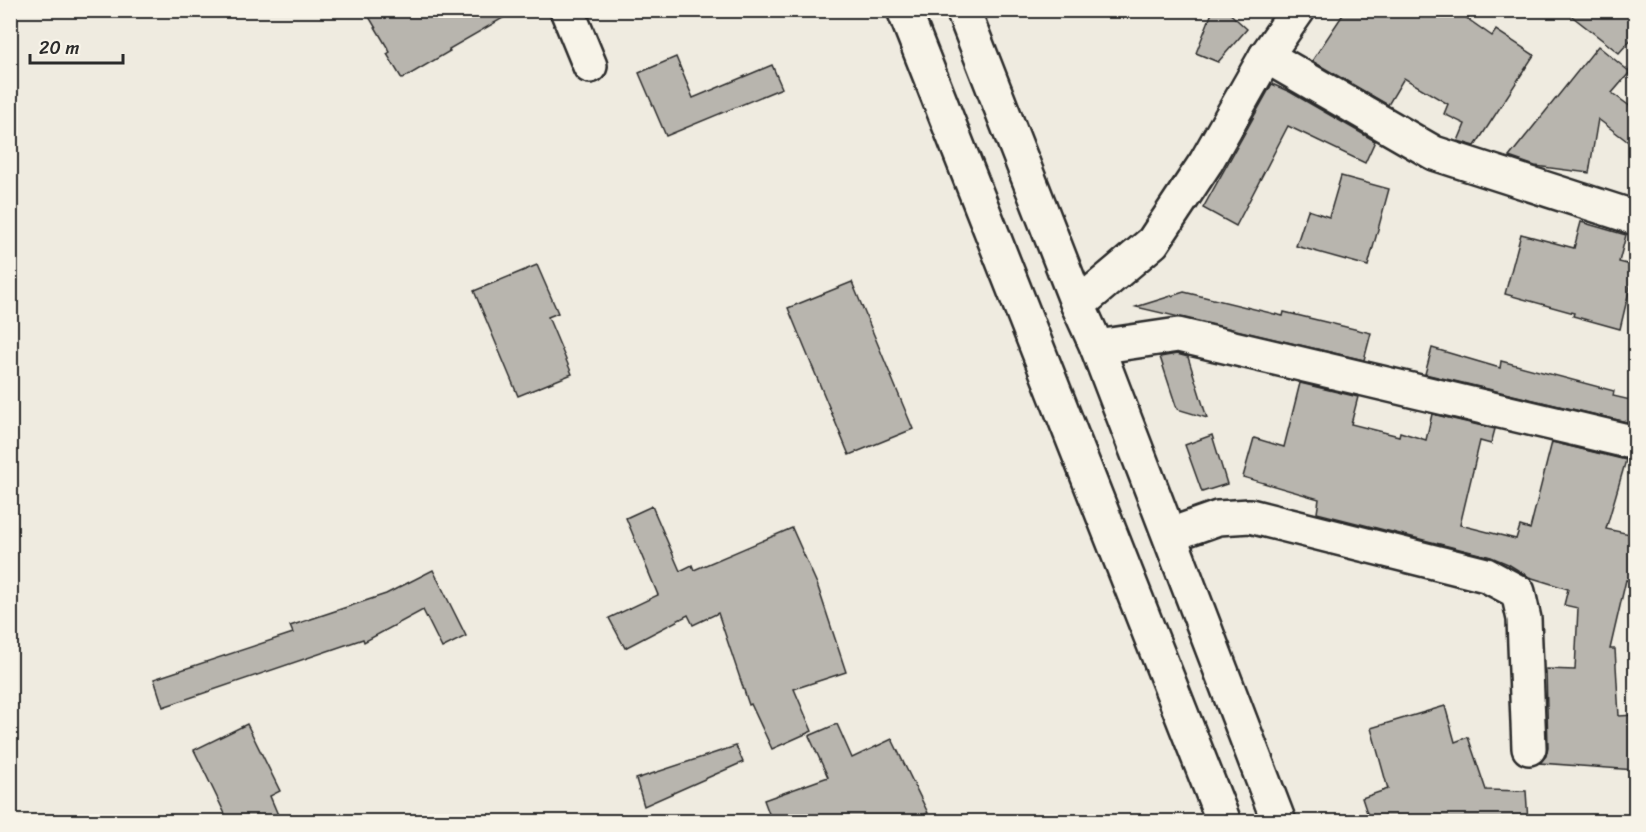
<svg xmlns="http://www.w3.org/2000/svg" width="1646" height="832" font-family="Sriracha,sans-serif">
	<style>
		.building { fill: #b8b5ae; stroke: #2b2b2b; stroke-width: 1.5 }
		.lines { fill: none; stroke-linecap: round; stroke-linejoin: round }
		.street-casing { stroke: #2b2b2b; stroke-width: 38 }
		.secondary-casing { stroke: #2b2b2b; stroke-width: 38 }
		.street { stroke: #f7f3e8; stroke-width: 33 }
		.secondary { stroke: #f7f3e8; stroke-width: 33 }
	</style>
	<rect width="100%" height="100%" fill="#efebe0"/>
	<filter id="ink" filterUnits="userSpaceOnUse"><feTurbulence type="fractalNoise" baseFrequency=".0167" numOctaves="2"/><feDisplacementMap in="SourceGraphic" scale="12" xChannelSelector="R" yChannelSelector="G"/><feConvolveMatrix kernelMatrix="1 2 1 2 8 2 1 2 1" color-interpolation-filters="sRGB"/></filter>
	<g filter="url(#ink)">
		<g class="building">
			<path d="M 365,10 L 517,10 L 449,49 L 450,51 L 402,79 L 387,54 L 390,52 Z"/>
			<path d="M 1213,10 L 1226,10 L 1247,29 L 1218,62 L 1196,53 Z"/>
			<path d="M 1346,10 L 1455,10 L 1492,36 L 1496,30 L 1534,55 L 1475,146 L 1458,141 L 1465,124 L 1444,114 L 1448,104 L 1404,78 L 1388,105 L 1312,61 Z"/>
			<path d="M 1564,10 L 1635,10 L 1635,35 L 1619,53 Z"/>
			<path d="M 1598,46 L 1630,72 L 1612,93 L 1635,110 L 1635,147 L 1598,119 L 1589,173 L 1535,166 L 1509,157 Z"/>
			<path d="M 676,57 L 693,98 L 772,65 L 782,88 L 666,136 L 639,73 Z"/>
			<path d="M 1272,84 L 1290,92 L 1375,141 L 1365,163 L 1288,126 L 1236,226 L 1203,208 Z"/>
			<path d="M 1341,176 L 1389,189 L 1368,266 L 1296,246 L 1308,210 L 1329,217 Z"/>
			<path d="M 1581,222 L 1626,235 L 1619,262 L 1635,266 L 1620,329 L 1573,316 L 1574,313 L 1505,294 L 1521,234 L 1574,248 Z"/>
			<path d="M 537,265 L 558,313 L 548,317 L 572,374 L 518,396 L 474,291 Z"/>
			<path d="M 852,282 L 913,429 L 849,455 L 788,308 Z"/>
			<path d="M 1184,292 L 1283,316 L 1284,312 L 1371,333 L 1364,360 L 1136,307 Z"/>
			<path d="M 1432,348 L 1500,368 L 1501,361 L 1614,391 L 1613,396 L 1635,401 L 1635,424 L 1425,374 Z"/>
			<path d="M 1177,354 L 1188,357 L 1207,418 L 1177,409 L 1160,357 Z"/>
			<path d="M 1300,383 L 1358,397 L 1351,424 L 1399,436 L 1400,432 L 1426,440 L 1432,414 L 1495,429 L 1491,444 L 1480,441 L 1460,525 L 1516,539 L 1520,526 L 1530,529 L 1552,442 L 1626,460 L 1606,529 L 1635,535 L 1635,582 L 1626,580 L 1610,649 L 1615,649 L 1619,716 L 1635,715 L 1635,770 L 1540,763 L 1546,756 L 1548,747 L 1546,669 L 1575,670 L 1578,608 L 1564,605 L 1568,589 L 1529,577 L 1508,564 L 1491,557 L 1317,513 L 1319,499 L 1243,477 L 1254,438 L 1284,447 Z"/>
			<path d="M 1212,435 L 1227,484 L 1202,492 L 1185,445 Z"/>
			<path d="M 652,506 L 680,571 L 692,565 L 694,570 L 792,528 L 817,584 L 846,672 L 794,689 L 812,731 L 772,749 L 751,704 L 749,705 L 718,613 L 693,625 L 688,615 L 625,648 L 609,618 L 658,595 L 626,518 Z"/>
			<path d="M 433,570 L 466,636 L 442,648 L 423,610 L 364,642 L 363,639 L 163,707 L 154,679 L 293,633 L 290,626 L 386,594 Z"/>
			<path d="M 1445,706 L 1455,742 L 1468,737 L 1486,790 L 1526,791 L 1528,822 L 1370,822 L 1362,798 L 1388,789 L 1371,728 Z"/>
			<path d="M 247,724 L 280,791 L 270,796 L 281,822 L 229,822 L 194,750 Z"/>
			<path d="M 837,724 L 852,758 L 892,739 L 928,813 L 911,821 L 772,822 L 764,800 L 828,777 L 809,736 Z"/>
			<path d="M 736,746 L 743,762 L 644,806 L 636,779 Z"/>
		</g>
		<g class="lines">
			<g class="street-casing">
				<g id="street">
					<path d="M 567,10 L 590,66"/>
					<path d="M 1266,56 L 1434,153 L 1636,218"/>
					<path d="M 1078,305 L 1153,242 L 1206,162 L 1266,56 L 1298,10"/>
					<path d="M 1097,347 L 1178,335 L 1636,443"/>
					<path d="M 1170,535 L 1218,518 L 1250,516 L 1486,575 L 1518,592 L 1524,619 L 1529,748"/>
				</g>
			</g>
			<g class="secondary-casing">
				<g id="secondary">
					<path d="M 904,10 L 1224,822"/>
					<path d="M 963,10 L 1078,305 L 1097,347 L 1279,822"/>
				</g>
			</g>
			<use href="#street" class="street"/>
			<use href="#secondary" class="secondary"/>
		</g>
	</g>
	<rect width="1646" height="832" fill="none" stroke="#f7f3e8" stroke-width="36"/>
	<rect x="18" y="18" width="1610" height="796" fill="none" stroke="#2b2b2b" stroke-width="2" filter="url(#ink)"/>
	<path d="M30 54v9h93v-9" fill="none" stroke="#2b2b2b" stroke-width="3"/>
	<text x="39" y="54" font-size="18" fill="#2b2b2b" stroke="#f7f3e8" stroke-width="4.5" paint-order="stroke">20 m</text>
</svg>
